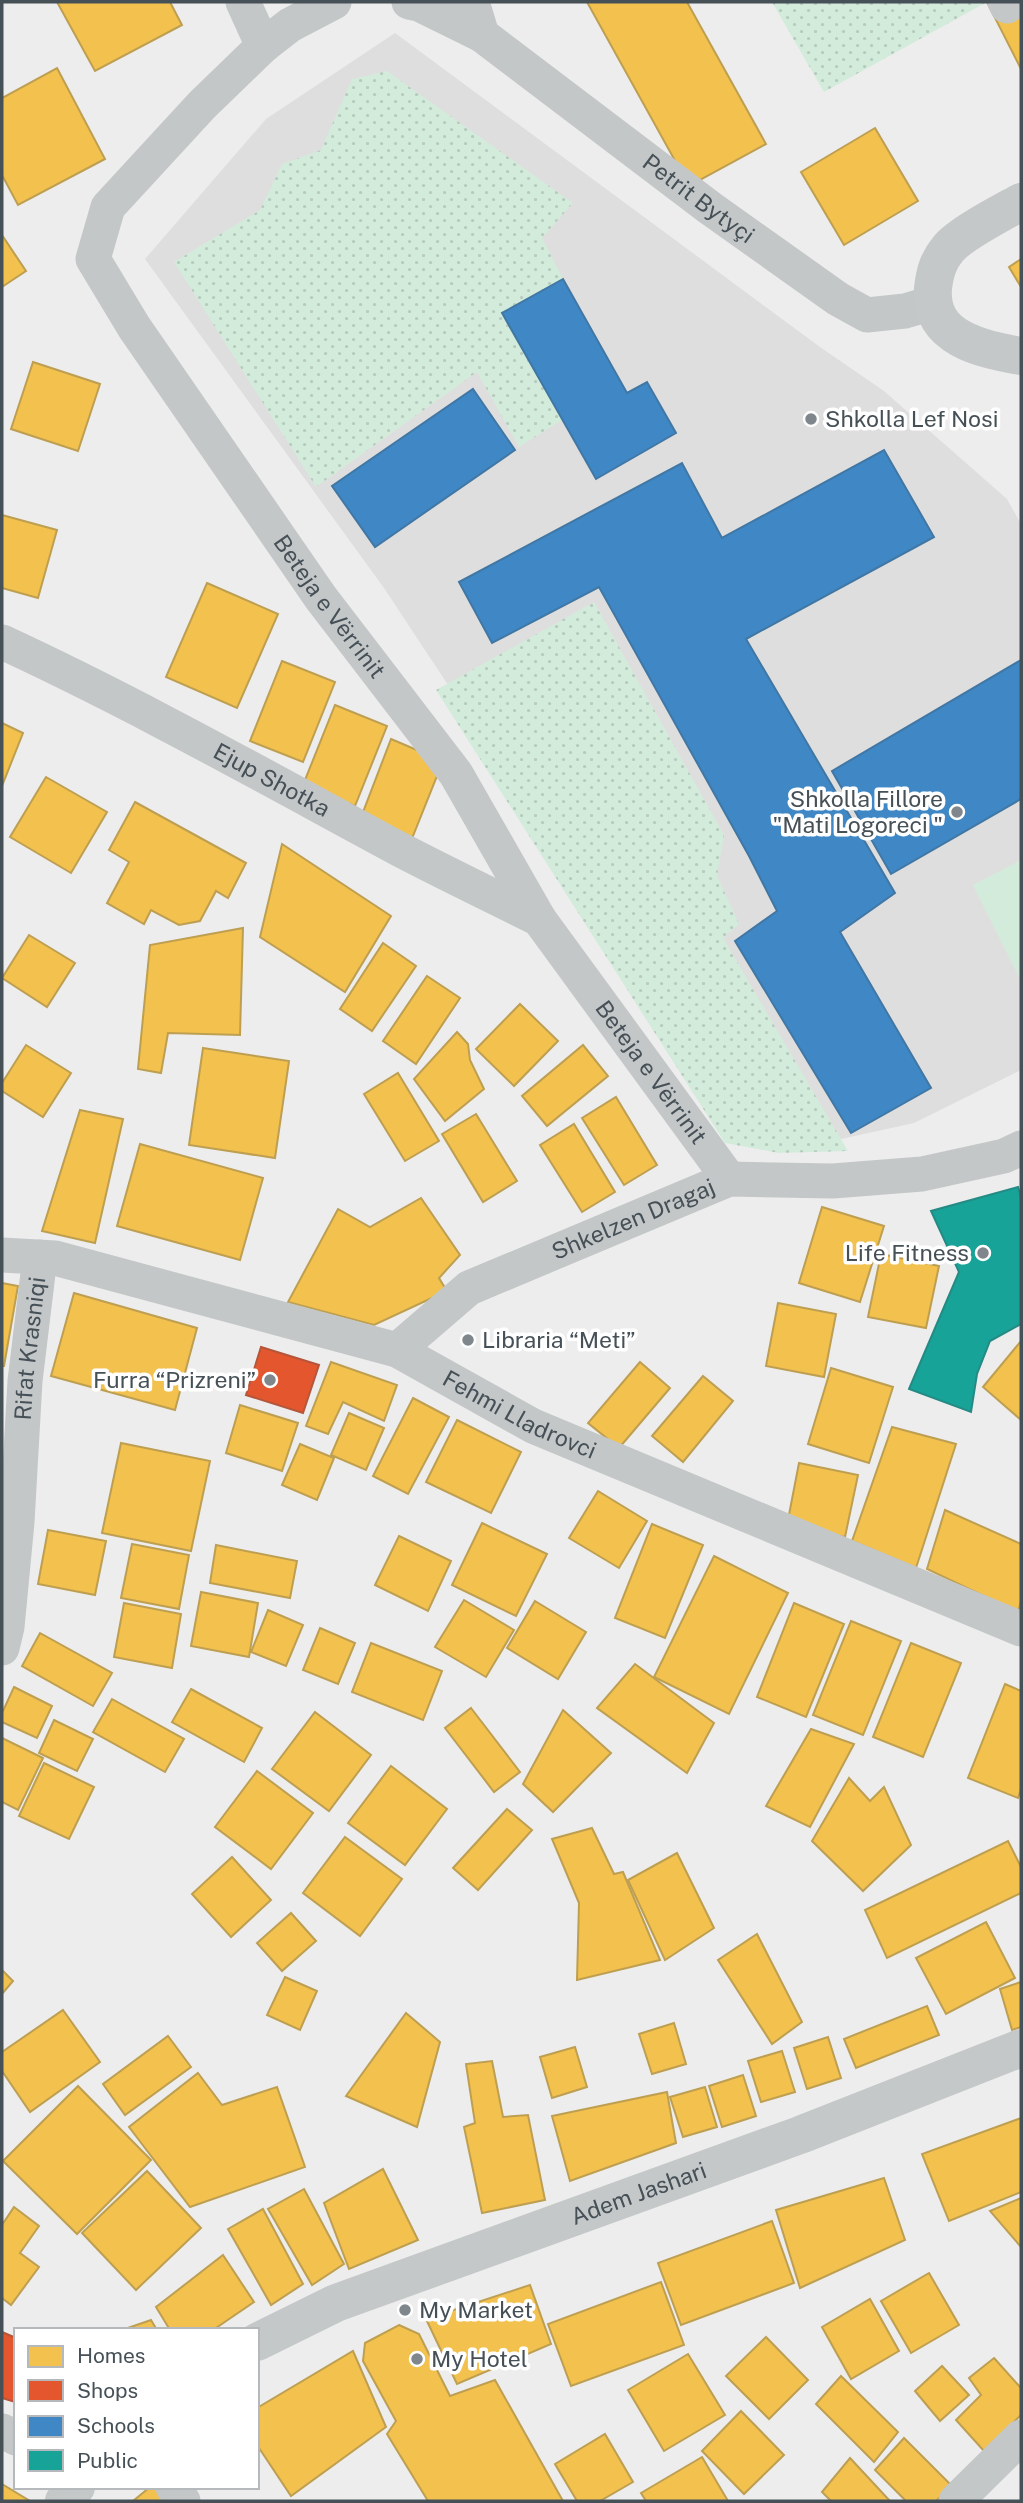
<svg xmlns="http://www.w3.org/2000/svg" width="1023" height="2503" font-family="'Public Sans',sans-serif">
	<style>
		.education { fill: #dfdede }
		.grass { fill: url(#grass-dots) }
		.pitch { fill: #d3ebdb }
		.homes { fill: #f2c14e; stroke: #be9f51; stroke-width: 2 }
		.shops { fill: #e4572e; stroke: #b5553a; stroke-width: 2 }
		.schools { fill: #3f88c5; stroke: #4177a4; stroke-width: 2 }
		.public { fill: #17a398; stroke: #258a84; stroke-width: 2 }
		.lines { fill: none; stroke-linecap: round; stroke-linejoin: round }
		.street { stroke: #c4c7c8; stroke-width: 35 }
		.secondary { stroke: #c5c8c9; stroke-width: 38 }
		.poi-dot { fill: #80878c; stroke: #fff; stroke-width: 2.5 }
		.labels { text-anchor: middle; stroke-width: 7; stroke-linejoin: round; paint-order: stroke }
		.street-label { font-size: 23px; fill: #465057; stroke: #fff }
		.poi-label { font-size: 23px; fill: #465057; stroke: #fff; text-anchor: start }
	</style>
	<defs>
		<pattern id="grass-dots" width="8" height="8" patternUnits="userSpaceOnUse" patternTransform="scale(1.75)"><rect width="8" height="8" fill="#d3ebdb"/><path d="M2 2h.1M6 6h.1" fill="none" stroke="#b6cbbe" stroke-width="1.8" stroke-linecap="round"/></pattern>
	</defs>
	<rect width="100%" height="100%" fill="#ededed"/>
	<path class="education" d="M 395,33 L 820,347 L 884,391 L 1007,499 L 1021,524 L 1021,1070 L 914,1123 L 832,1141 L 724,1103 L 384,588 L 145,259 L 266,119 Z"/>
	<g class="grass">
		<path d="M 772,2 L 987,2 L 824,92 Z"/>
		<path d="M 387,71 L 573,203 L 542,238 L 563,279 L 502,314 L 562,420 L 519,447 L 477,372 L 316,487 L 174,262 L 260,210 L 282,164 L 321,150 L 352,79 Z"/>
		<path d="M 594,602 L 724,835 L 717,876 L 739,924 L 723,938 L 848,1151 L 779,1153 L 725,1143 L 436,690 Z"/>
	</g>
	<path class="pitch" d="M 1021,860 L 1021,981 L 973,885 Z"/>
	<g class="homes">
		<path d="M 57,2 L 170,2 L 182,25 L 95,71 Z"/>
		<path d="M 587,2 L 687,2 L 766,144 L 689,186 Z"/>
		<path d="M 987,2 L 1021,2 L 1021,69 Z"/>
		<path d="M 57,68 L 105,159 L 18,205 L 2,175 L 2,98 Z"/>
		<path d="M 875,128 L 918,201 L 844,245 L 801,172 Z"/>
		<path d="M 2,235 L 26,271 L 2,287 Z"/>
		<path d="M 1021,259 L 1021,287 L 1009,267 Z"/>
		<path d="M 33,362 L 100,384 L 78,451 L 11,429 Z"/>
		<path d="M 2,515 L 57,530 L 38,598 L 2,588 Z"/>
		<path d="M 207,583 L 278,614 L 237,708 L 166,677 Z"/>
		<path d="M 282,661 L 335,682 L 303,762 L 250,741 Z"/>
		<path d="M 335,705 L 387,726 L 355,806 L 303,785 Z"/>
		<path d="M 2,723 L 23,733 L 2,786 Z"/>
		<path d="M 391,739 L 443,761 L 411,841 L 360,820 Z"/>
		<path d="M 46,777 L 107,812 L 71,873 L 10,837 Z"/>
		<path d="M 135,802 L 246,863 L 228,898 L 216,891 L 200,921 L 179,925 L 151,910 L 144,924 L 107,903 L 129,862 L 109,850 Z"/>
		<path d="M 282,844 L 391,916 L 345,992 L 260,937 Z"/>
		<path d="M 243,928 L 240,1035 L 168,1033 L 161,1073 L 138,1069 L 150,945 Z"/>
		<path d="M 29,935 L 75,963 L 47,1007 L 2,978 Z"/>
		<path d="M 383,943 L 416,966 L 372,1031 L 340,1009 Z"/>
		<path d="M 427,976 L 460,998 L 416,1064 L 383,1041 Z"/>
		<path d="M 520,1004 L 558,1041 L 514,1086 L 476,1049 Z"/>
		<path d="M 457,1032 L 468,1044 L 470,1060 L 484,1089 L 445,1121 L 414,1079 Z"/>
		<path d="M 26,1045 L 71,1073 L 43,1117 L 2,1091 L 2,1083 Z"/>
		<path d="M 583,1045 L 608,1076 L 547,1126 L 522,1096 Z"/>
		<path d="M 203,1048 L 289,1061 L 275,1158 L 189,1145 Z"/>
		<path d="M 398,1073 L 439,1141 L 405,1161 L 364,1094 Z"/>
		<path d="M 616,1097 L 657,1165 L 624,1185 L 582,1118 Z"/>
		<path d="M 80,1110 L 123,1119 L 95,1243 L 42,1231 Z"/>
		<path d="M 476,1114 L 517,1181 L 483,1202 L 442,1134 Z"/>
		<path d="M 574,1124 L 615,1192 L 582,1212 L 540,1145 Z"/>
		<path d="M 140,1144 L 263,1178 L 240,1260 L 117,1226 Z"/>
		<path d="M 421,1198 L 460,1255 L 439,1278 L 447,1291 L 374,1325 L 288,1302 L 338,1209 L 370,1227 Z"/>
		<path d="M 822,1207 L 884,1226 L 860,1302 L 799,1283 Z"/>
		<path d="M 881,1254 L 939,1266 L 926,1328 L 868,1317 Z"/>
		<path d="M 2,1283 L 18,1286 L 4,1366 L 2,1366 Z"/>
		<path d="M 74,1293 L 197,1328 L 175,1410 L 51,1376 Z"/>
		<path d="M 778,1303 L 836,1314 L 824,1377 L 766,1366 Z"/>
		<path d="M 1021,1341 L 1021,1420 L 983,1387 Z"/>
		<path d="M 331,1362 L 397,1385 L 384,1421 L 343,1402 L 328,1434 L 306,1426 Z"/>
		<path d="M 640,1362 L 670,1388 L 619,1448 L 588,1423 Z"/>
		<path d="M 831,1368 L 893,1387 L 869,1463 L 808,1444 Z"/>
		<path d="M 703,1376 L 733,1401 L 683,1462 L 652,1436 Z"/>
		<path d="M 413,1398 L 449,1417 L 408,1494 L 373,1476 Z"/>
		<path d="M 240,1405 L 298,1423 L 282,1471 L 226,1453 Z"/>
		<path d="M 349,1413 L 384,1428 L 366,1470 L 331,1455 Z"/>
		<path d="M 457,1420 L 521,1452 L 491,1513 L 426,1482 Z"/>
		<path d="M 892,1427 L 956,1444 L 916,1568 L 852,1541 Z"/>
		<path d="M 121,1443 L 210,1461 L 191,1551 L 102,1533 Z"/>
		<path d="M 300,1444 L 334,1458 L 317,1500 L 282,1485 Z"/>
		<path d="M 799,1463 L 858,1475 L 845,1537 L 787,1525 Z"/>
		<path d="M 598,1491 L 647,1521 L 619,1568 L 569,1538 Z"/>
		<path d="M 945,1510 L 1021,1544 L 1021,1601 L 1018,1612 L 927,1569 Z"/>
		<path d="M 482,1523 L 547,1554 L 516,1616 L 452,1585 Z"/>
		<path d="M 652,1524 L 703,1545 L 665,1638 L 615,1618 Z"/>
		<path d="M 48,1530 L 106,1541 L 95,1595 L 38,1584 Z"/>
		<path d="M 399,1536 L 451,1561 L 428,1611 L 375,1585 Z"/>
		<path d="M 132,1544 L 189,1555 L 179,1609 L 121,1598 Z"/>
		<path d="M 216,1545 L 297,1561 L 290,1598 L 210,1583 Z"/>
		<path d="M 714,1556 L 788,1593 L 729,1714 L 654,1677 Z"/>
		<path d="M 201,1592 L 258,1603 L 249,1657 L 191,1646 Z"/>
		<path d="M 464,1600 L 514,1630 L 486,1677 L 435,1647 Z"/>
		<path d="M 535,1601 L 586,1632 L 558,1679 L 507,1648 Z"/>
		<path d="M 124,1603 L 181,1614 L 172,1668 L 114,1657 Z"/>
		<path d="M 794,1603 L 844,1624 L 806,1717 L 757,1697 Z"/>
		<path d="M 268,1610 L 303,1625 L 286,1666 L 251,1652 Z"/>
		<path d="M 851,1621 L 901,1641 L 863,1735 L 813,1715 Z"/>
		<path d="M 320,1628 L 355,1643 L 338,1684 L 303,1670 Z"/>
		<path d="M 40,1633 L 112,1673 L 93,1706 L 22,1666 Z"/>
		<path d="M 371,1643 L 442,1671 L 423,1720 L 352,1692 Z"/>
		<path d="M 911,1643 L 961,1663 L 923,1757 L 873,1737 Z"/>
		<path d="M 635,1664 L 714,1723 L 687,1773 L 597,1708 Z"/>
		<path d="M 1005,1684 L 1021,1691 L 1021,1789 L 1018,1798 L 968,1778 Z"/>
		<path d="M 14,1687 L 52,1706 L 37,1738 L 2,1722 L 2,1713 Z"/>
		<path d="M 191,1689 L 262,1728 L 244,1762 L 172,1722 Z"/>
		<path d="M 112,1699 L 184,1739 L 165,1772 L 93,1732 Z"/>
		<path d="M 471,1708 L 520,1772 L 494,1792 L 445,1728 Z"/>
		<path d="M 563,1710 L 611,1753 L 553,1812 L 523,1784 Z"/>
		<path d="M 315,1712 L 371,1755 L 329,1811 L 272,1769 Z"/>
		<path d="M 54,1720 L 93,1739 L 77,1771 L 39,1753 Z"/>
		<path d="M 811,1729 L 854,1744 L 810,1827 L 766,1806 Z"/>
		<path d="M 2,1738 L 43,1758 L 18,1810 L 2,1802 Z"/>
		<path d="M 44,1763 L 94,1787 L 69,1839 L 19,1816 Z"/>
		<path d="M 391,1766 L 447,1809 L 405,1865 L 348,1823 Z"/>
		<path d="M 257,1771 L 313,1813 L 271,1869 L 215,1827 Z"/>
		<path d="M 849,1778 L 870,1801 L 884,1787 L 911,1845 L 863,1891 L 812,1841 Z"/>
		<path d="M 507,1809 L 532,1830 L 478,1890 L 453,1868 Z"/>
		<path d="M 592,1828 L 614,1874 L 623,1872 L 660,1960 L 577,1980 L 579,1903 L 552,1839 Z"/>
		<path d="M 345,1837 L 402,1879 L 360,1936 L 303,1893 Z"/>
		<path d="M 1008,1841 L 1021,1867 L 1021,1893 L 887,1958 L 865,1910 Z"/>
		<path d="M 677,1853 L 714,1928 L 665,1960 L 628,1880 Z"/>
		<path d="M 232,1857 L 271,1900 L 231,1937 L 192,1894 Z"/>
		<path d="M 291,1913 L 316,1941 L 282,1971 L 257,1943 Z"/>
		<path d="M 986,1922 L 1015,1978 L 946,2014 L 916,1958 Z"/>
		<path d="M 757,1934 L 802,2022 L 772,2044 L 718,1960 Z"/>
		<path d="M 2,1970 L 13,1981 L 2,1994 Z"/>
		<path d="M 285,1977 L 317,1991 L 300,2030 L 267,2015 Z"/>
		<path d="M 1021,1982 L 1021,2027 L 1012,2030 L 1000,1989 Z"/>
		<path d="M 927,2006 L 939,2035 L 856,2068 L 844,2039 Z"/>
		<path d="M 63,2010 L 100,2062 L 30,2112 L 2,2071 L 2,2052 Z"/>
		<path d="M 406,2013 L 440,2042 L 417,2127 L 346,2096 Z"/>
		<path d="M 674,2023 L 686,2064 L 652,2074 L 639,2034 Z"/>
		<path d="M 168,2036 L 191,2067 L 125,2115 L 103,2084 Z"/>
		<path d="M 828,2037 L 841,2078 L 807,2089 L 794,2048 Z"/>
		<path d="M 575,2047 L 587,2087 L 552,2098 L 540,2057 Z"/>
		<path d="M 782,2051 L 795,2092 L 761,2102 L 748,2061 Z"/>
		<path d="M 492,2061 L 503,2117 L 528,2115 L 545,2200 L 482,2213 L 464,2127 L 475,2123 L 466,2064 Z"/>
		<path d="M 198,2073 L 222,2105 L 277,2087 L 305,2167 L 190,2207 L 129,2127 Z"/>
		<path d="M 743,2075 L 756,2116 L 722,2127 L 709,2086 Z"/>
		<path d="M 78,2086 L 151,2160 L 77,2234 L 3,2161 Z"/>
		<path d="M 705,2087 L 717,2127 L 683,2137 L 670,2097 Z"/>
		<path d="M 667,2092 L 676,2143 L 570,2181 L 552,2116 Z"/>
		<path d="M 1021,2118 L 1021,2192 L 949,2221 L 922,2154 Z"/>
		<path d="M 383,2169 L 418,2240 L 349,2269 L 324,2203 Z"/>
		<path d="M 147,2171 L 201,2228 L 136,2290 L 82,2233 Z"/>
		<path d="M 884,2178 L 905,2240 L 800,2288 L 776,2210 Z"/>
		<path d="M 304,2189 L 344,2264 L 312,2285 L 268,2209 Z"/>
		<path d="M 1021,2198 L 1021,2247 L 990,2211 Z"/>
		<path d="M 14,2207 L 39,2226 L 20,2253 L 39,2267 L 11,2305 L 2,2298 L 2,2225 Z"/>
		<path d="M 263,2209 L 303,2284 L 271,2305 L 228,2229 Z"/>
		<path d="M 772,2221 L 794,2283 L 681,2325 L 658,2263 Z"/>
		<path d="M 223,2255 L 254,2302 L 213,2330 L 170,2330 L 156,2307 Z"/>
		<path d="M 929,2273 L 959,2325 L 911,2353 L 881,2301 Z"/>
		<path d="M 661,2282 L 684,2345 L 571,2386 L 548,2324 Z"/>
		<path d="M 530,2285 L 551,2344 L 457,2384 L 426,2319 Z"/>
		<path d="M 870,2299 L 899,2351 L 851,2379 L 822,2327 Z"/>
		<path d="M 151,2320 L 157,2330 L 122,2330 Z"/>
		<path d="M 399,2325 L 419,2334 L 450,2396 L 495,2380 L 563,2501 L 428,2501 L 387,2434 L 396,2421 L 363,2361 L 365,2343 Z"/>
		<path d="M 766,2337 L 808,2380 L 769,2419 L 726,2376 Z"/>
		<path d="M 353,2351 L 386,2427 L 291,2496 L 257,2445 L 257,2408 Z"/>
		<path d="M 688,2354 L 725,2415 L 664,2451 L 628,2390 Z"/>
		<path d="M 994,2358 L 1021,2388 L 1021,2415 L 984,2451 L 956,2420 L 981,2395 L 969,2378 Z"/>
		<path d="M 942,2366 L 969,2395 L 940,2421 L 915,2391 Z"/>
		<path d="M 841,2376 L 898,2432 L 874,2462 L 816,2404 Z"/>
		<path d="M 741,2411 L 784,2455 L 744,2494 L 702,2451 Z"/>
		<path d="M 605,2434 L 633,2482 L 600,2501 L 577,2501 L 555,2464 Z"/>
		<path d="M 904,2438 L 952,2486 L 936,2501 L 906,2501 L 875,2470 Z"/>
		<path d="M 702,2457 L 728,2501 L 646,2501 L 641,2493 Z"/>
		<path d="M 850,2458 L 890,2501 L 831,2501 L 822,2492 Z"/>
		<path d="M 2,2484 L 30,2501 L 2,2501 Z"/>
		<path d="M 150,2487 L 155,2487 L 167,2501 L 133,2501 Z"/>
	</g>
	<g class="shops">
		<path d="M 261,1347 L 319,1365 L 303,1413 L 246,1395 Z"/>
		<path d="M 2,2332 L 16,2338 L 15,2402 L 2,2398 Z"/>
	</g>
	<g class="schools">
		<path d="M 563,279 L 627,393 L 647,382 L 676,433 L 596,479 L 502,313 Z"/>
		<path d="M 473,389 L 515,450 L 375,547 L 332,486 Z"/>
		<path d="M 884,450 L 934,537 L 746,639 L 895,893 L 840,932 L 931,1088 L 851,1133 L 735,941 L 777,911 L 749,856 L 599,587 L 492,643 L 459,582 L 682,463 L 722,538 Z"/>
		<path d="M 1021,660 L 1021,799 L 891,874 L 832,771 Z"/>
	</g>
	<path class="public" d="M 1018,1187 L 1021,1197 L 1021,1324 L 990,1341 L 977,1374 L 971,1412 L 909,1389 L 959,1272 L 931,1211 Z"/>
	<g class="lines">
		<g class="street">
			<path d="M 243,2 L 263,46"/>
			<path id="s1" d="M 334,2 L 290,25 L 263,46 L 202,105 L 108,207 L 93,259 L 134,327 L 321,598 L 456,774 L 539,919 L 729,1179"/>
			<path d="M 409,2 L 419,4 L 482,35"/>
			<path id="s2" d="M 472,2 L 482,35 L 710,208 L 838,299 L 867,315 L 905,311 L 932,303"/>
			<path d="M 1005,2 L 1007,6"/>
			<path id="s3" d="M 2,642 C 138,705 269,779 401,850 C 447,874 493,896 539,919"/>
			<path id="s4" d="M 2,1255 L 55,1258 L 397,1350 L 533,1426 L 1021,1629"/>
			<path id="s5" d="M 397,1350 L 469,1288 L 729,1179 L 833,1181 L 922,1174 L 1004,1156 L 1021,1148"/>
			<path id="s6" d="M 2,1648 L 7,1627 L 17,1522 L 25,1381 L 40,1257"/>
			<path d="M 2,2431 L 16,2438"/>
			<path d="M 173,2487 L 183,2501"/>
			<path d="M 956,2501 L 1021,2437"/>
		</g>
		<g class="secondary">
			<path d="M 1021,202 C 1003,212 960,234 948,249 C 938,261 935,272 933,288 C 929,339 982,349 1021,356"/>
			<path id="s7" d="M 257,2342 L 336,2303 L 800,2135 L 1021,2048"/>
			<path d="M 64,2501 L 76,2487"/>
		</g>
	</g>
	<g class="poi-dot">
		<circle cx="811" cy="419" r="7"/>
		<circle cx="957" cy="812" r="7"/>
		<circle cx="983" cy="1253" r="7"/>
		<circle cx="468" cy="1340" r="7"/>
		<circle cx="270" cy="1380" r="7"/>
		<circle cx="405" cy="2310" r="7"/>
		<circle cx="417" cy="2359" r="7"/>
	</g>
	<g class="labels">
		<g class="street-label">
			<text dy="8" stroke="none"><textPath href="#s2" startOffset="306">Petrit Bytyçi</textPath></text>
			<text dy="8" stroke="none"><textPath href="#s1" startOffset="782">Beteja e Vërrinit</textPath></text>
			<text dy="8" stroke="none"><textPath href="#s3" startOffset="303">Ejup Shotka</textPath></text>
			<text dy="8" stroke="none"><textPath href="#s1" startOffset="1349">Beteja e Vërrinit</textPath></text>
			<text dy="8" stroke="none"><textPath href="#s5" startOffset="273">Shkelzen Dragaj</textPath></text>
			<text dy="8" stroke="none"><textPath href="#s6" startOffset="301">Rifat Krasniqi</textPath></text>
			<text dy="8" stroke="none"><textPath href="#s4" startOffset="546">Fehmi Lladrovci</textPath></text>
			<text dy="8" stroke="none"><textPath href="#s7" startOffset="410">Adem Jashari</textPath></text>
		</g>
		<g class="poi-label">
			<text x="825" y="427">Shkolla Lef Nosi</text>
			<text x="943" y="807" text-anchor="end">Shkolla Fillore<tspan x="943" dy="26">"Mati Logoreci "</tspan></text>
			<text x="969" y="1261" text-anchor="end">Life Fitness</text>
			<text x="482" y="1348">Libraria “Meti”</text>
			<text x="256" y="1388" text-anchor="end">Furra “Prizreni”</text>
			<text x="419" y="2318">My Market</text>
			<text x="431" y="2367">My Hotel</text>
		</g>
	</g>
	<rect width="1023" height="2503" fill="none" stroke="#465057" stroke-width="7"/>
	<rect x="14" y="2328" width="245" height="161" fill="#ffffff" stroke="#b5b9bc" stroke-width="2"/>
	<rect x="28" y="2346" width="35" height="21" fill="#f2c14e" stroke="#b5b9bc" stroke-width="2"/>
	<text x="77" y="2363" font-size="21" fill="#465057">Homes</text>
	<rect x="28" y="2380" width="35" height="21" fill="#e4572e" stroke="#b5b9bc" stroke-width="2"/>
	<text x="77" y="2398" font-size="21" fill="#465057">Shops</text>
	<rect x="28" y="2416" width="35" height="21" fill="#3f88c5" stroke="#b5b9bc" stroke-width="2"/>
	<text x="77" y="2433" font-size="21" fill="#465057">Schools</text>
	<rect x="28" y="2450" width="35" height="21" fill="#17a398" stroke="#b5b9bc" stroke-width="2"/>
	<text x="77" y="2468" font-size="21" fill="#465057">Public</text>
</svg>
